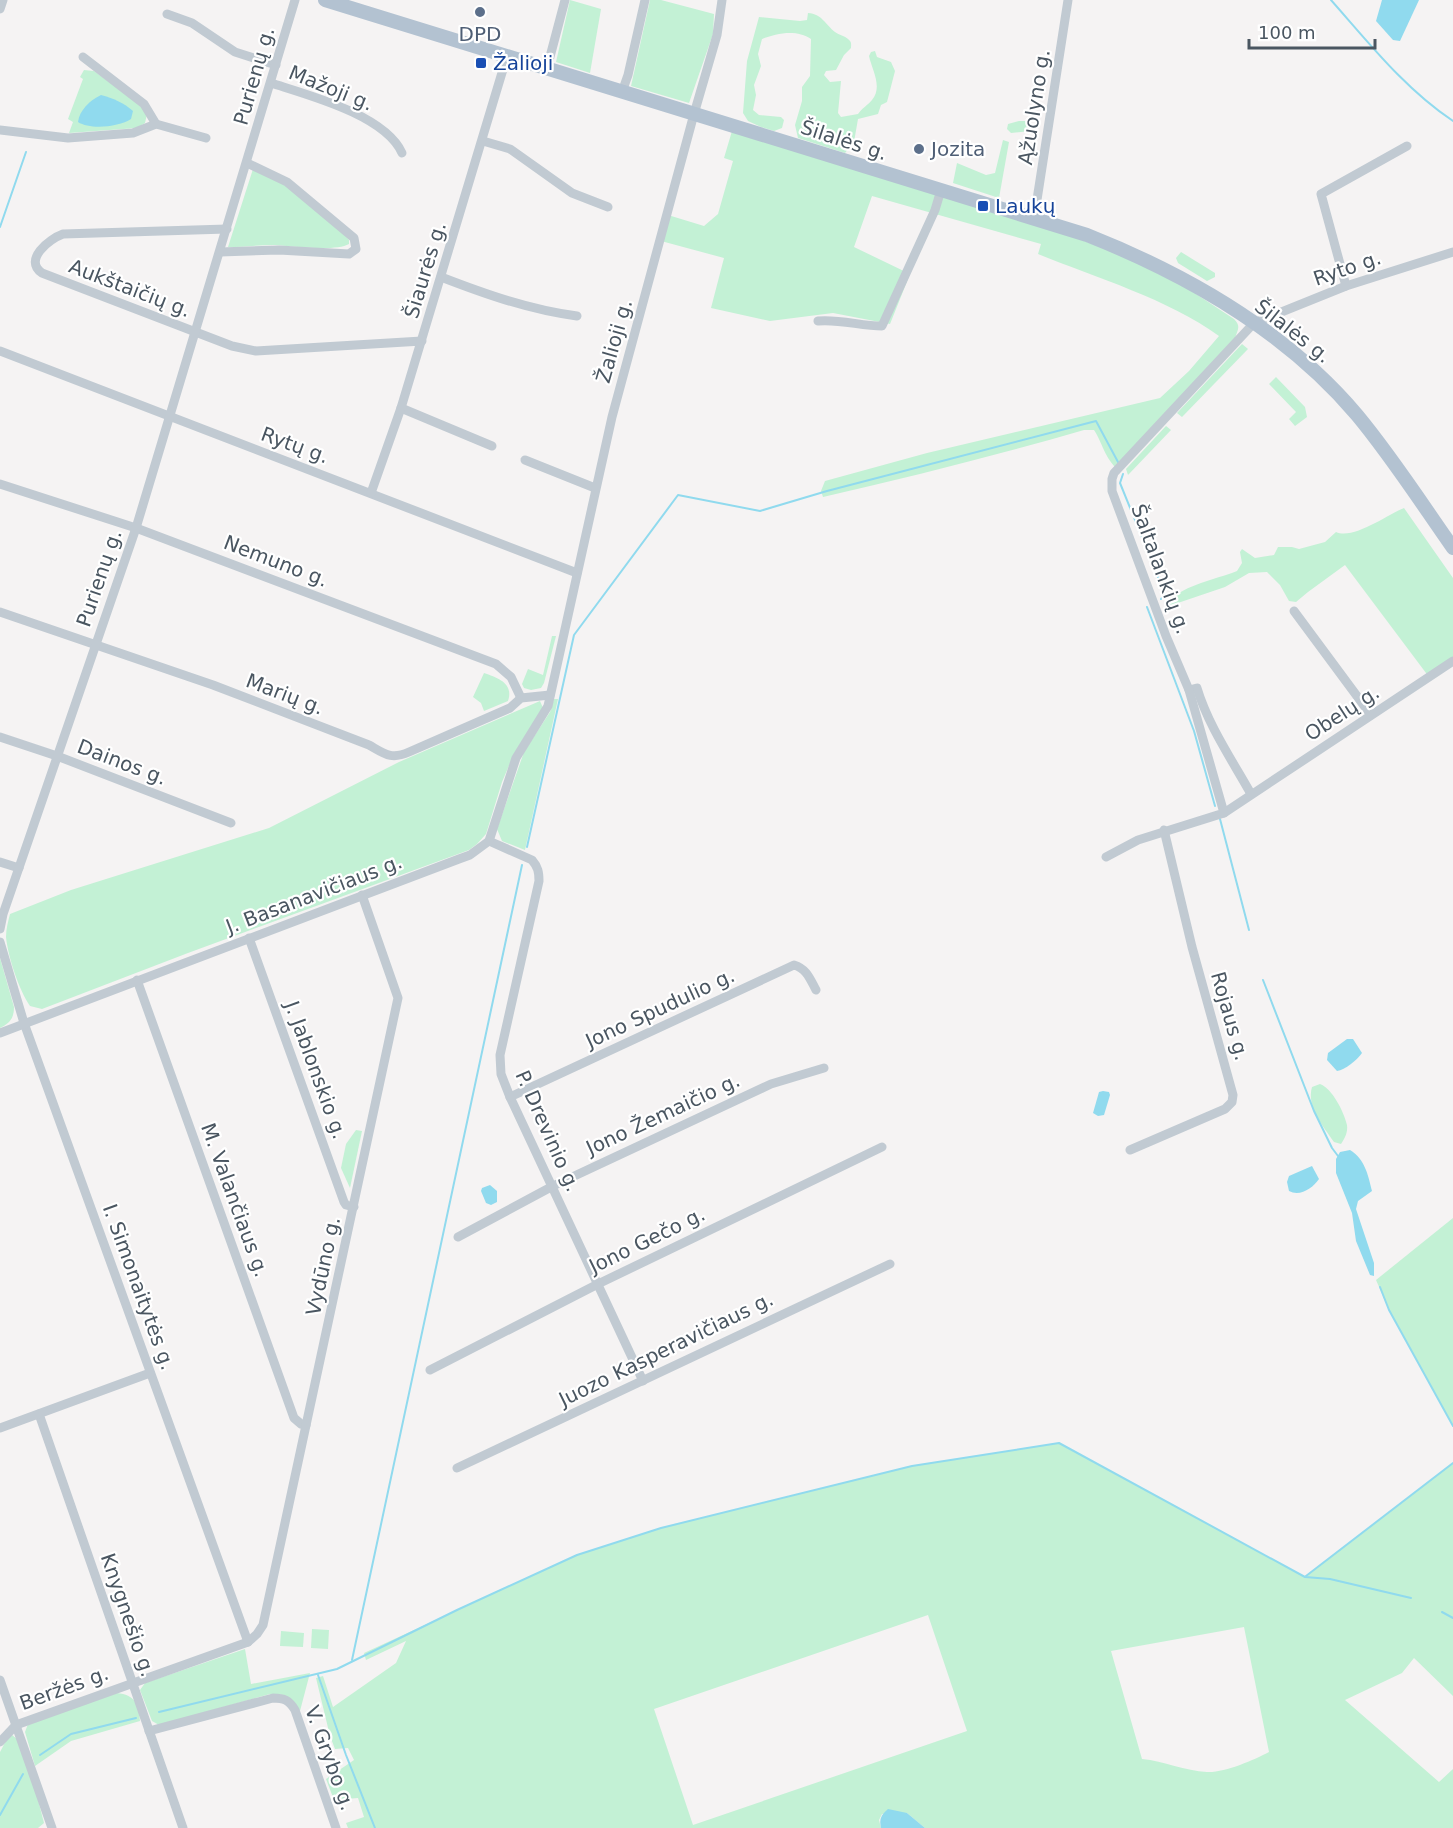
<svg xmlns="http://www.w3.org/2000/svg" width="1453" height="1828" font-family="'DejaVu Sans',sans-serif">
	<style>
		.green { fill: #c3f1d5; fill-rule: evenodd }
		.water { fill: #90daee }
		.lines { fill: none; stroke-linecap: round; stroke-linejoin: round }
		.stream { stroke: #90daee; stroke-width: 2 }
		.street { stroke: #c1cad2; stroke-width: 9 }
		.primary { stroke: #b3c2d1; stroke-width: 14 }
		.service-dot { fill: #5c6f8a; stroke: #fff; stroke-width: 2 }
		.transit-dot { fill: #1a4fb4; stroke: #fff; stroke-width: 2 }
		.labels { text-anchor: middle; stroke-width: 4.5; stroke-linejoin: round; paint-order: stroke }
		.service-label { font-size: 20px; fill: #4e5e75; stroke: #fff }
		.transit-label { font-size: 20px; fill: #164399; stroke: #fff; text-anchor: start }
		.street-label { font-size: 20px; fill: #4a5661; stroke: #fff }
	</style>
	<rect width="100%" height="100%" fill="#f5f3f3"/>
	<g class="green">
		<path d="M 570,0 L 601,9 L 590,73 L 556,62 Z"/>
		<path d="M 650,0 L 661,0 L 714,14 L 713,34 L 689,103 L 631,86 Z"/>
		<path d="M 808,13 C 822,14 825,24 835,32 C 839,35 845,36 848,39 C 852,42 851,44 851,48 L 844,55 L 836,70 L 826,71 L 824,75 L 830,82 L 841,81 L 838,113 L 841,117 L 858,114 C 862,108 868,105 872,100 C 883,87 872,70 869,56 L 871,52 L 875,51 L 877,57 L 891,62 L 895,71 L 887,102 L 881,105 L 878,114 L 858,119 L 854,142 L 845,153 L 798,138 L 795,125 L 802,101 L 802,87 L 810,76 L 811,39 C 797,29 777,33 762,39 L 758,54 L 761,66 L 754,85 L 756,95 L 753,110 L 759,115 L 781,117 L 784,120 L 782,128 L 774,131 L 761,127 L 748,121 L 743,113 L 747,61 L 759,17 L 800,21 L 807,20 Z"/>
		<path d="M 84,70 L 94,71 L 138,103 L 147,114 L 145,123 L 137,128 L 69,133 L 73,122 L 68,119 L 83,79 L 80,77 Z"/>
		<path d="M 1019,121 L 1027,121 L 1031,125 L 1031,131 L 1011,133 L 1007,129 L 1008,124 Z"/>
		<path d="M 732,131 L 1073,237 L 1117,253 L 1187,288 L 1234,319 C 1241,326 1238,329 1235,338 L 1116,468 C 1103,454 1103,444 1094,430 L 1084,430 C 998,455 911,477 823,497 L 821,491 L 825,481 L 927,453 L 1160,398 L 1189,371 L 1219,336 C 1168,299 1097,278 1038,254 L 1041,244 L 872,196 L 854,247 L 910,274 L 890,324 L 833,313 L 770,321 L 711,308 L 724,258 L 661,241 L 668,215 L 704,226 L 718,214 L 733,161 L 724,158 Z"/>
		<path d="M 1003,140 L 1009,142 L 999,198 L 953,183 L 957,163 L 986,175 L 995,173 Z"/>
		<path d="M 253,169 L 281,182 L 344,234 L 349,240 L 349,244 C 335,252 292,246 274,245 C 259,245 243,247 228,247 Z"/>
		<path d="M 1181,252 L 1215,273 L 1215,277 L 1207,281 L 1178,263 L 1176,258 Z"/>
		<path d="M 1242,344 L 1248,349 L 1182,417 L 1177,413 Z"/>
		<path d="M 1276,377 L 1305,407 L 1307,417 L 1295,426 L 1289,419 L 1296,412 L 1269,384 Z"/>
		<path d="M 1166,426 L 1171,430 L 1128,475 L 1126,469 Z"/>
		<path d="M 1404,508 L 1453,578 L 1453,661 L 1429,677 L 1345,565 L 1308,592 L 1296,602 L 1289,601 L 1280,585 L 1267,572 L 1249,573 L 1225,587 L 1169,606 L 1168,601 C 1187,584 1214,580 1237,571 L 1242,563 L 1240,552 L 1242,549 L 1255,558 L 1274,555 L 1278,547 L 1292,547 L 1299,549 L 1325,542 L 1336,532 C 1353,540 1387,515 1404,508 Z"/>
		<path d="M 552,636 L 556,636 L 544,683 L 541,688 L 531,690 L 524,688 L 522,684 L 528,669 L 543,675 Z"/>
		<path d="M 484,673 C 498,678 514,683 508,701 L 484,711 L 481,703 L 473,697 Z"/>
		<path d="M 554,699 L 558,699 L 525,850 L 502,841 L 497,829 L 524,752 L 550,712 Z"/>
		<path d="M 540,701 L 543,708 L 514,754 L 502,782 L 486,834 L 477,844 L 469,850 L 188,953 L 42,1009 L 30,1006 C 19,990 8,957 6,937 C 6,929 8,922 10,914 L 71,890 L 269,828 L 399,762 Z"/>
		<path d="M 0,958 L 14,1007 C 14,1018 10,1023 0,1028 Z"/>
		<path d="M 1320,1084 C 1332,1088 1344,1112 1347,1125 C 1348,1132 1345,1138 1341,1144 L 1334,1142 C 1324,1127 1306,1107 1312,1087 Z"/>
		<path d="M 356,1130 L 362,1131 L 350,1188 L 341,1168 L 346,1144 Z"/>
		<path d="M 1453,1218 L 1453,1426 L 1389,1310 L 1376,1280 Z"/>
		<path d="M 1059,1443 L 1305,1577 L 1453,1463 L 1453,1696 L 1414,1658 L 1402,1673 L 1345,1700 L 1439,1782 L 1453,1769 L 1453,1828 L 925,1828 L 907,1813 L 882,1814 L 879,1820 L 881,1828 L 348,1828 L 346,1823 L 364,1817 L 358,1798 L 334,1800 L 326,1779 L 354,1760 L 348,1748 L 335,1749 L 330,1736 L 316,1678 L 323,1676 L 333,1707 L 396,1663 L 406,1641 L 366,1660 L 364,1653 L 577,1555 L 661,1528 L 912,1466 ZM 928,1615 L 967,1731 L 693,1825 L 654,1709 ZM 1244,1627 L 1269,1752 C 1254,1760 1224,1773 1207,1772 C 1185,1771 1164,1761 1142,1759 L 1111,1651 Z"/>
		<path d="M 312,1629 L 329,1630 L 328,1649 L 311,1648 Z"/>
		<path d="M 281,1631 L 304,1633 L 303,1647 L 280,1646 Z"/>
		<path d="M 245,1649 L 251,1684 L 310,1673 L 300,1711 C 291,1698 287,1693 270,1694 L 159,1725 L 152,1721 L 140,1690 L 145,1683 Z"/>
		<path d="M 117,1693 C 135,1695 139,1704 140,1721 L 71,1741 L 35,1766 L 25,1732 L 28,1724 Z"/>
		<path d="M 12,1735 L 17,1739 L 37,1796 L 44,1823 L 38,1828 L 0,1828 L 0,1752 L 8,1737 Z"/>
	</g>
	<g class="water">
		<path d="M 1382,0 L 1419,0 L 1400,41 L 1393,40 L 1376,21 Z"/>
		<path d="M 101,95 C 113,98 124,103 133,111 L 131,119 C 119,127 90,130 78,122 C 79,111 90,100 101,95 Z"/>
		<path d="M 1347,1039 L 1353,1039 L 1362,1053 C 1357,1060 1345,1070 1337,1071 L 1327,1060 L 1328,1053 Z"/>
		<path d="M 1103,1091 L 1109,1092 L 1110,1095 L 1104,1115 L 1098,1116 L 1093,1113 L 1099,1092 Z"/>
		<path d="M 1350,1150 C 1365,1159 1368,1175 1372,1191 L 1358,1201 L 1356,1209 L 1374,1263 L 1374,1276 L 1370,1275 L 1356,1241 L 1352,1213 L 1336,1173 L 1336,1159 L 1340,1152 Z"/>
		<path d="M 1312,1166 L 1319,1179 C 1313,1188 1300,1197 1289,1191 L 1287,1182 L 1289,1176 Z"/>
		<path d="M 490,1185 L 497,1191 L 497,1202 L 491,1205 L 486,1203 L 481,1191 L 482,1188 Z"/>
		<path d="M 888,1809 L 907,1813 L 925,1828 L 881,1828 C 879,1819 881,1815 888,1809 Z"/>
	</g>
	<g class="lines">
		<g class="stream">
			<path d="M 1331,0 C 1369,43 1405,89 1453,121"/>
			<path d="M 0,227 L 26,152"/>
			<path d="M 1123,474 L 1120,483 L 1165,594 L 1161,599"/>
			<path d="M 1147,607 L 1194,731 L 1215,806"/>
			<path d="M 1220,819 L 1249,930"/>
			<path d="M 527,847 L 574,635 L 678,495 L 760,511 L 827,491 L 1096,421 L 1118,462"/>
			<path d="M 1263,980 L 1314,1111 L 1332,1148 L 1338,1156"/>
			<path d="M 1380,1287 L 1389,1310 L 1453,1426"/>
			<path d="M 1306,1576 L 1453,1463"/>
			<path d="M 1442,1612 L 1453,1618"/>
			<path d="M 352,1660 L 522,865"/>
			<path d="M 318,1675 L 346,1755 L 375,1828"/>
			<path d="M 159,1712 L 337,1669 L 457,1610 L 577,1555 L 661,1528 L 912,1466 L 1059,1443 L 1305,1577 L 1330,1579 L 1411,1598"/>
			<path d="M 40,1755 L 71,1734 L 136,1718"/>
			<path d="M 0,1815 L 23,1774"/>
		</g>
		<g class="street">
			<path d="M 0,9 L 3,0"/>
			<path d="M 167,14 L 192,23 L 235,52 L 276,65"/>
			<path d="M 83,57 L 144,104 L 156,124"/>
			<path d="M 547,68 L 565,0"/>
			<path d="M 271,83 C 308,95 385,115 402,153"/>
			<path d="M 622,92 L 628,75 L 645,0"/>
			<path d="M 0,130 L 68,138 L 133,133 L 156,124 L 206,138"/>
			<path d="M 483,141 L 510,149 L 572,193 L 608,207"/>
			<path d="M 1034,219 L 1068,0"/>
			<path d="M 227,229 L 63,234 C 49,239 23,260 42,273 L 232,346 L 256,351 L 422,341"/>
			<path d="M 220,252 L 279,250 L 349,254 L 356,249 L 354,238 L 287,182 L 247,163"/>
			<path d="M 441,277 C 485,294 530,310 577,316"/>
			<path d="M 1346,286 L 1321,194 L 1407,146"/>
			<path d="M 818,321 C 840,319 861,326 882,326 L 935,210 L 941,190"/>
			<path d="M 0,351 L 577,573"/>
			<path d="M 401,408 L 492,446"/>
			<path d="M 525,460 L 595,488"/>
			<path d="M 0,484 L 136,528 L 496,664 L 511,677 L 521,698"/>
			<path d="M 371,493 L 401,408 L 507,56"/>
			<path d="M 1294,611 L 1371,715"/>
			<path d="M 0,612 L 213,685 L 369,745 C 385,754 391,760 409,752 L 510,708 L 521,698 L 550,695"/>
			<path d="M 1189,690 L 1197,688 C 1208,725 1232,760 1251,794"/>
			<path d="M 0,737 L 57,756 L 231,823"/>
			<path d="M 1224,813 L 1453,661"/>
			<path d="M 489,841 L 532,860 C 538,867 539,872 539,881 L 500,1055 L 501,1074 L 510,1097 L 643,1381"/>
			<path d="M 1106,857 L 1138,840 L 1224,813 L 1189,690 L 1166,636 L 1112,491 L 1112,479 L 1114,473 L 1254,323 L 1346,286 L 1453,252"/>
			<path d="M 0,862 L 19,868"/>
			<path d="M 0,929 L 3,914 L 136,528 L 295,0"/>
			<path d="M 249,938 L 344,1202 L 346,1205 L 354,1207"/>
			<path d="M 0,942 L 24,1023 L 248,1642"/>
			<path d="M 137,980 L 294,1418 L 301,1424 L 306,1425"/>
			<path d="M 0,1033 L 459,859 L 470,855 L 489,841 L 516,758 L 548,706 L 612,417 L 694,114 L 717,35 L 722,0"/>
			<path d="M 510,1097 L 794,965 C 807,969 810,979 816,990"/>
			<path d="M 1130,1150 L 1225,1109 L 1232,1102 L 1233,1095 L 1192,947 L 1164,830"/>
			<path d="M 458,1237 L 553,1186 L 771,1084 L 824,1068"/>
			<path d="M 430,1370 L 598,1284 L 882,1147"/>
			<path d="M 39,1414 L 183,1828"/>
			<path d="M 0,1428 L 150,1373"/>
			<path d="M 457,1468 L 890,1264"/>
			<path d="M 0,1680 L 52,1828"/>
			<path d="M 149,1731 L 273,1698 C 284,1698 289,1700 295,1710 L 336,1828"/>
			<path d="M 0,1742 L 16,1725 L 248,1642 L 257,1634 L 263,1625 L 398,998 L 362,895"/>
		</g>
		<path class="primary" d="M 325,0 L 1087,235 C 1188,275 1286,331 1357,415 C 1392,457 1422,504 1453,548"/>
	</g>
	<g class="service-dot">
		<circle cx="480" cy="12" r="6"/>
		<circle cx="919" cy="149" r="6"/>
	</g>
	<g class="transit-dot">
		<rect x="475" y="57" width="12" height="12" rx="3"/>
		<rect x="977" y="200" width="12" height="12" rx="3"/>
	</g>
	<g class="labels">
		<g class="service-label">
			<text x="480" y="41">DPD</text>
			<text x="931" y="156" text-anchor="start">Jozita</text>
		</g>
		<g class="transit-label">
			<text x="493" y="70">Žalioji</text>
			<text x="995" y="213">Laukų</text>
		</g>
		<g class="street-label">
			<text transform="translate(254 76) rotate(-74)" y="7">Purienų g.</text>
			<text transform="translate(331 88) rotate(22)" y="7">Mažoji g.</text>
			<text transform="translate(1034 107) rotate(-81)" y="7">Ąžuolyno g.</text>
			<text transform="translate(844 140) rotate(18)" y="7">Šilalės g.</text>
			<text transform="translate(1347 268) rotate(-19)" y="7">Ryto g.</text>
			<text transform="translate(425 270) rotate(-73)" y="7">Šiaurės g.</text>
			<text transform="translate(130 288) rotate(21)" y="7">Aukštaičių g.</text>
			<text transform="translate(1293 331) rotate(38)" y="7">Šilalės g.</text>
			<text transform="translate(614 341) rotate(-74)" y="7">Žalioji g.</text>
			<text transform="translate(295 445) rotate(20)" y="7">Rytų g.</text>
			<text transform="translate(276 561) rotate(21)" y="7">Nemuno g.</text>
			<text transform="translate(1161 569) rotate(70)" y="7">Šaltalankių g.</text>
			<text transform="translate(99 578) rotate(-71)" y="7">Purienų g.</text>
			<text transform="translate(285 694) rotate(21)" y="7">Marių g.</text>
			<text transform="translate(1342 713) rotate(-33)" y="7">Obelų g.</text>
			<text transform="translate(122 762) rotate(21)" y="7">Dainos g.</text>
			<text transform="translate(314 894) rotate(-21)" y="7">J. Basanavičiaus g.</text>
			<text transform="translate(660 1008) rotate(-25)" y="7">Jono Spudulio g.</text>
			<text transform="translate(1230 1016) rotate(74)" y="7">Rojaus g.</text>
			<text transform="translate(316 1070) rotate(70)" y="7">J. Jablonskio g.</text>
			<text transform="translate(663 1114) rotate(-25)" y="7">Jono Žemaičio g.</text>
			<text transform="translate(548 1131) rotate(66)" y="7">P. Drevinio g.</text>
			<text transform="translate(235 1200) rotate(70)" y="7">M. Valančiaus g.</text>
			<text transform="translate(647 1240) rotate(-26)" y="7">Jono Gečo g.</text>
			<text transform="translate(323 1266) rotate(-78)" y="7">Vydūno g.</text>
			<text transform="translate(139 1287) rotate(70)" y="7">I. Simonaitytės g.</text>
			<text transform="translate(666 1349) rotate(-26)" y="7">Juozo Kasperavičiaus g.</text>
			<text transform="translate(128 1615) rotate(71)" y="7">Knygnešio g.</text>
			<text transform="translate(64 1688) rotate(-20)" y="7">Beržės g.</text>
			<text transform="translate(330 1758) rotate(70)" y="7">V. Grybo g.</text>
		</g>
	</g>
	<path d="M1249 39v9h126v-9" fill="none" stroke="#4a5661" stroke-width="3"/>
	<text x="1258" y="39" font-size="18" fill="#4a5661" stroke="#ffffff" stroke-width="4.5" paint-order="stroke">100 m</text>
</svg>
